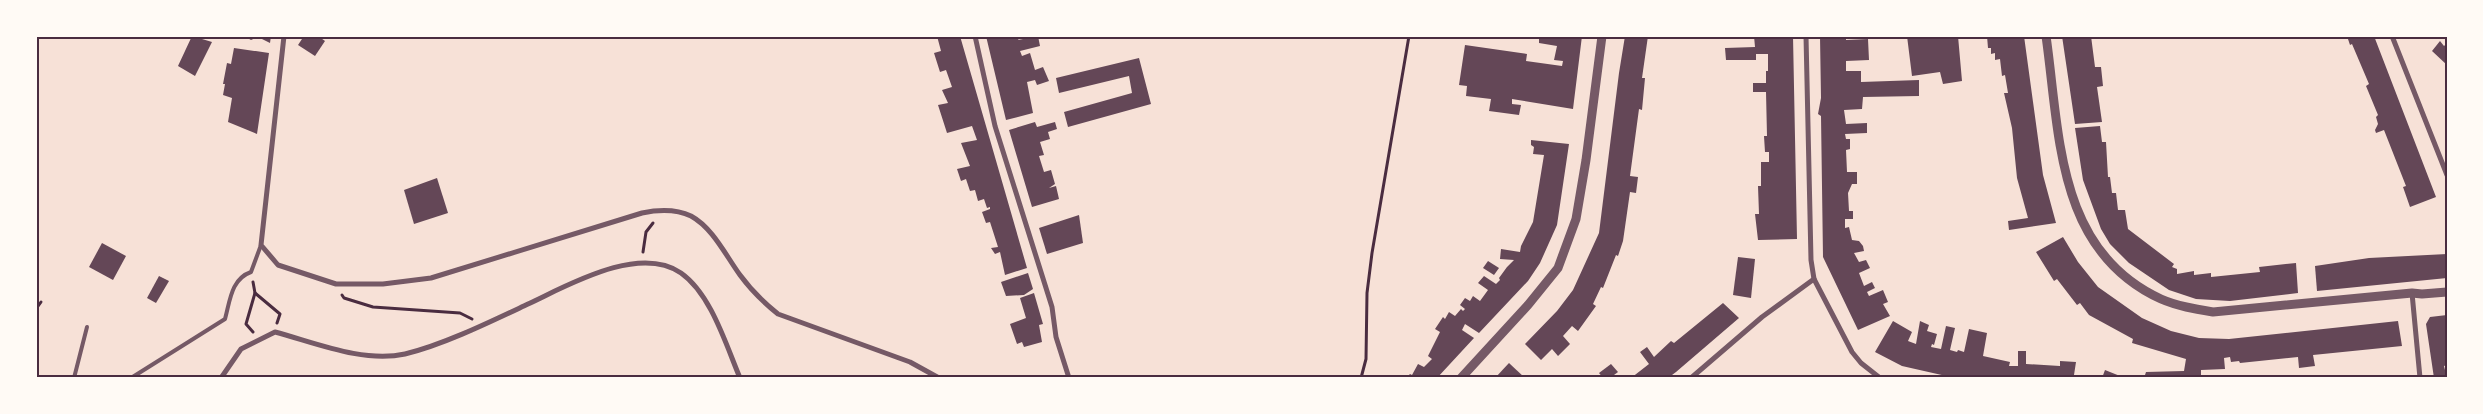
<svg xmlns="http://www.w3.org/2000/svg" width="2483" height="414" font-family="'Work Sans',sans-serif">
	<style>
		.building { fill: #644757 }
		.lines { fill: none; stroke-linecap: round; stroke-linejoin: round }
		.path { stroke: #4a2c40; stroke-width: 3 }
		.service { stroke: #755966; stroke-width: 4 }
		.minor { stroke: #755966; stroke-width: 5 }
		.tertiary { stroke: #755966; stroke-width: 9 }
		.neatline { fill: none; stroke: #4a2c40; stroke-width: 2 }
	</style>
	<rect width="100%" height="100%" fill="#f7e1d7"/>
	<g class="building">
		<path d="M 192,36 L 212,42 L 195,76 L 178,66 Z"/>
		<path d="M 244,36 L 271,36 L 270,43 L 258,37 L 251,40 Z"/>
		<path d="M 304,36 L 318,36 L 325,41 L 315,56 L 298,45 Z"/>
		<path d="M 937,36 L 960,36 L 1027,268 L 1005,275 L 1000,252 L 995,254 L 991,248 L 998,247 L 990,222 L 986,223 L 982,212 L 990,209 L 990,207 L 987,208 L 984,199 L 978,201 L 975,190 L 970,191 L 966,179 L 961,181 L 957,169 L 970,166 L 961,143 L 977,140 L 972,126 L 947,133 L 938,105 L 948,103 L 942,90 L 952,87 L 946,70 L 940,72 L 934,53 L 941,51 Z"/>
		<path d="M 986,36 L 1021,36 L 1018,40 L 1038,36 L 1040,46 L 1020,51 L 1022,56 L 1030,53 L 1035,70 L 1043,67 L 1049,81 L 1037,85 L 1035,80 L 1027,82 L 1033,113 L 1006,120 Z"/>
		<path d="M 1539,36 L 1582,36 L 1573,109 L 1512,99 L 1512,104 L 1521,105 L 1519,115 L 1489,111 L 1491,99 L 1466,96 L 1467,86 L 1459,85 L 1465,45 L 1527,54 L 1526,61 L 1562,66 L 1563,61 L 1554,60 L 1557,46 L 1539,43 Z"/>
		<path d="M 1625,36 L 1648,36 L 1642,78 L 1645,78 L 1642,110 L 1639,109 L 1630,176 L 1638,177 L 1636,193 L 1630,192 L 1623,241 L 1618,256 L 1616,255 L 1603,288 L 1601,287 L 1593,304 L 1596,306 L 1578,331 L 1572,326 L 1563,336 L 1570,344 L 1558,356 L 1552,349 L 1541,360 L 1525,344 L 1557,311 L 1573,290 L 1599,233 L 1619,73 Z"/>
		<path d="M 1754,36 L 1793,36 L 1797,239 L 1758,240 L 1755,214 L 1759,214 L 1758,186 L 1761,186 L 1761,162 L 1769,162 L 1769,152 L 1765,152 L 1764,136 L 1767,136 L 1766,92 L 1753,92 L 1753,83 L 1766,83 L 1766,71 L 1768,71 L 1768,54 L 1756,54 L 1756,60 L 1726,60 L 1725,48 L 1755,47 Z"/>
		<path d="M 1820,36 L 1846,36 L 1846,40 L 1868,39 L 1869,60 L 1846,61 L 1846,71 L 1861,71 L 1861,82 L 1919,80 L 1919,96 L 1863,97 L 1862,109 L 1844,110 L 1846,124 L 1867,123 L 1867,133 L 1845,134 L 1846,139 L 1850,139 L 1850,149 L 1846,150 L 1847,172 L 1857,172 L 1857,184 L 1852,184 L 1848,193 L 1849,211 L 1853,211 L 1853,219 L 1845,219 L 1845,228 L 1849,227 L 1852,240 L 1859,241 L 1863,246 L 1864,251 L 1854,253 L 1859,262 L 1866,260 L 1870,268 L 1859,273 L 1864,286 L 1872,282 L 1875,288 L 1867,292 L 1869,296 L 1883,290 L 1888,302 L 1883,304 L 1890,316 L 1858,330 L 1823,257 L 1821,116 L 1818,114 L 1821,98 Z"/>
		<path d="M 1907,36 L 1958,36 L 1962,81 L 1943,84 L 1940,72 L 1912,76 Z"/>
		<path d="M 1987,36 L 2024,36 L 2043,175 L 2056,223 L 2009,230 L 2008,221 L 2028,218 L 2017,178 L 2012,128 L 2004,93 L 2008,93 L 2005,75 L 2002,76 L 2000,59 L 1995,60 L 1995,53 L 1991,54 L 1991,48 L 1988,48 Z"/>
		<path d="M 2062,36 L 2091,36 L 2095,67 L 2101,67 L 2103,86 L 2097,87 L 2102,122 L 2075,124 Z"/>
		<path d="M 2347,36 L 2374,36 L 2436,197 L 2410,207 L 2403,187 L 2406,186 L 2384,130 L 2376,133 L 2375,130 L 2378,124 L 2376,117 L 2378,115 L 2366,86 L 2369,84 L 2352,44 L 2350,45 Z"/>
		<path d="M 2440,41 L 2444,46 L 2447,43 L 2447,65 L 2432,51 Z"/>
		<path d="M 234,48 L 269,53 L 257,134 L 228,122 L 232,98 L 223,95 L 225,84 L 223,84 L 227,63 L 231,64 Z"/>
		<path d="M 1139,58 L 1151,104 L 1068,127 L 1064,112 L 1132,93 L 1129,76 L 1059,93 L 1056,78 Z"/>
		<path d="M 1035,122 L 1037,127 L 1055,122 L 1057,129 L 1048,132 L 1050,139 L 1040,142 L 1044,155 L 1039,156 L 1044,172 L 1051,170 L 1055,184 L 1049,188 L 1056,186 L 1059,199 L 1032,207 L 1009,130 Z"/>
		<path d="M 2100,126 L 2102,142 L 2106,142 L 2108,177 L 2110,177 L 2112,193 L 2116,193 L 2118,210 L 2125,210 L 2128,229 L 2174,264 L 2172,267 L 2177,269 L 2177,274 L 2194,271 L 2194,275 L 2211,273 L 2211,277 L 2260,272 L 2259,267 L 2296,263 L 2298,293 L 2230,301 L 2196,299 L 2169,290 L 2129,263 L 2110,244 L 2101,229 L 2083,180 L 2075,128 Z"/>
		<path d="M 1531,140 L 1569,144 L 1557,225 L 1540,263 L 1528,281 L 1479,333 L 1465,324 L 1462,330 L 1474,338 L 1437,378 L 1406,378 L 1410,374 L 1412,375 L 1418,364 L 1424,367 L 1432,359 L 1428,356 L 1440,332 L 1435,329 L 1443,317 L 1445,319 L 1449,312 L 1455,316 L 1461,309 L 1463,311 L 1465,309 L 1460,305 L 1465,298 L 1470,301 L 1473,296 L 1480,301 L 1488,290 L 1478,283 L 1484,276 L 1496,284 L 1500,280 L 1499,278 L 1507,267 L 1514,260 L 1500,259 L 1501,249 L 1520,252 L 1521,246 L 1533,222 L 1544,155 L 1533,154 L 1534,147 L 1531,145 Z"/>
		<path d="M 437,178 L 448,213 L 414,224 L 404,190 Z"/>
		<path d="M 1079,215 L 1083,243 L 1047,254 L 1039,228 Z"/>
		<path d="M 2063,237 L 2078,262 L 2098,287 L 2142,318 L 2171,331 L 2199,338 L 2229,339 L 2398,321 L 2402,346 L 2313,355 L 2315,366 L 2299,368 L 2298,357 L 2240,363 L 2239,361 L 2231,362 L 2230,357 L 2224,358 L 2225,369 L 2201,370 L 2201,378 L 2144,378 L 2146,372 L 2184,371 L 2186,359 L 2132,343 L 2133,339 L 2089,315 L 2080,303 L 2077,305 L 2057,279 L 2054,281 L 2036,252 Z"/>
		<path d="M 102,243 L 126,256 L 113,280 L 89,267 Z"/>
		<path d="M 2447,254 L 2447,278 L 2317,291 L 2315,266 L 2369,258 Z"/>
		<path d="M 1738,257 L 1755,259 L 1751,298 L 1733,295 Z"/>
		<path d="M 1488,261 L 1499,268 L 1494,275 L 1483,268 Z"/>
		<path d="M 1028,273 L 1033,289 L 1024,295 L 1006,296 L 1001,282 Z"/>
		<path d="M 159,276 L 169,281 L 156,303 L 147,298 Z"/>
		<path d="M 1034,293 L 1043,324 L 1039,325 L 1042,342 L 1024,347 L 1022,342 L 1017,344 L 1010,324 L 1026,318 L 1020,298 Z"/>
		<path d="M 1723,303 L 1739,318 L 1676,372 L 1668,378 L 1631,378 L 1649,364 L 1640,352 L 1647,347 L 1654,357 L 1671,341 L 1674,343 Z"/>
		<path d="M 2447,315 L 2447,365 L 2444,366 L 2447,378 L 2434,378 L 2426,324 L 2430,317 Z"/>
		<path d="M 1893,321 L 1912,332 L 1908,341 L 1916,344 L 1920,321 L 1929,325 L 1927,331 L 1937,334 L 1934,345 L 1932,344 L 1931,347 L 1941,349 L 1946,326 L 1955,328 L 1950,350 L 1957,352 L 1958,350 L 1964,352 L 1969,329 L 1987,333 L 1983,356 L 2010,362 L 2009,366 L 2018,366 L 2018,351 L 2026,351 L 2026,364 L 2060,366 L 2060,361 L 2076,362 L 2074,375 L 2086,378 L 1955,378 L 1902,366 L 1875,352 Z"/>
		<path d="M 1509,363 L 1525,378 L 1495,378 Z"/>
		<path d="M 1611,364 L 1618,372 L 1610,378 L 1603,378 L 1599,373 Z"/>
		<path d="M 2105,370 L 2125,378 L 2102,378 Z"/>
	</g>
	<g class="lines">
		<g class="path">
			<path d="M 643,252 L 646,232 L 653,223"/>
			<path d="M 253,282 L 255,293 L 246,324 L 253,332"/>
			<path d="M 255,293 L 280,314 L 277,323"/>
			<path d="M 342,295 L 344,298 L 373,307 L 460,313 L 472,319"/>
			<path d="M 36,309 L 41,302"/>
			<path d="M 1361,378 L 1366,359 L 1367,293 L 1372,253 L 1409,36"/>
		</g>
		<g class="service">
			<path d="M 74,378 L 87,327"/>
			<path d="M 131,378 L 225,319 C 230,301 231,279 251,272 L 261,245"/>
		</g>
		<g class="minor">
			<path d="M 284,36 L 261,245 L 278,265 L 336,284 L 383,284 L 431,278 L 642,213 C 657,210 676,209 691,216 C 713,228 726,256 740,275 C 751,290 763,302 778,314 L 910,362 L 939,378"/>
			<path d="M 975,36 L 995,126 L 1052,307 L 1056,337 L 1069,378"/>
			<path d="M 1806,36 L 1811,260 L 1814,279 L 1852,352 L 1861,363 L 1880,378"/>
			<path d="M 2392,36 L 2447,175"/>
			<path d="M 2412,293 L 2420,378"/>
			<path d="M 221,378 L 241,349 L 275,332 C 316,343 363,363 405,354 C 443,345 492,321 528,304 C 567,286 638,244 681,273 C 711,294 726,345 740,378"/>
			<path d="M 1691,378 L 1762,317 L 1814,279"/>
		</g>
		<g class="tertiary">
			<path d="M 2046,36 C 2060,134 2056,251 2161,299 C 2177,306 2195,309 2213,312 L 2412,293 L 2422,294 L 2447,292"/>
			<path d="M 1461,378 L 1528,305 L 1558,268 L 1576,219 L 1586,160 L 1602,36"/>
		</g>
	</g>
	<rect width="2483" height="414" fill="none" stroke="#fffaf5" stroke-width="75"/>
	<rect x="38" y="38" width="2408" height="338" class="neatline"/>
</svg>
